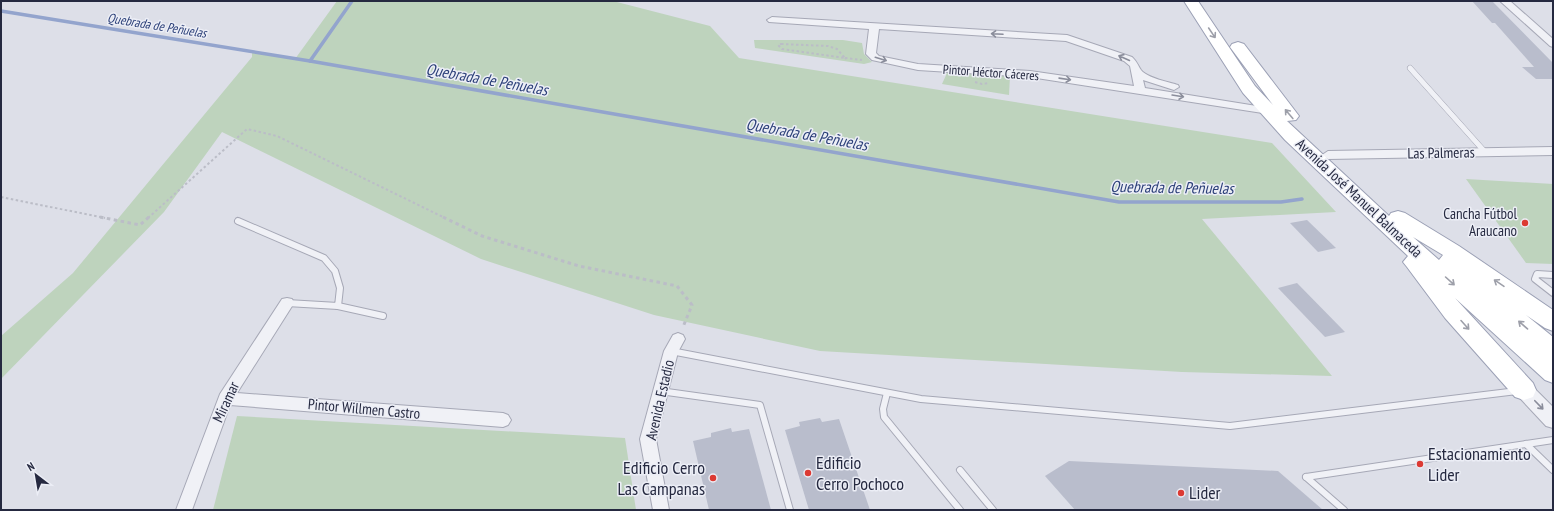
<svg xmlns="http://www.w3.org/2000/svg" width="1554" height="511" font-family="'PT Sans Narrow',sans-serif">
	<style>
		.green { fill: #bed3bd }
		.lines { fill: none; stroke-linecap: round; stroke-linejoin: round }
		.stream { stroke: #93a4cd; stroke-width: 3.5 }
		.building { fill: #b9bdcc }
		.service-far1-casing { stroke: #a6a8b6; stroke-width: 6 }
		.service-casing { stroke: #a6a8b6; stroke-width: 8 }
		.minor-casing { stroke: #a6a8b6; stroke-width: 2 }
		.tertiary-casing { stroke: #a6a8b6; stroke-width: 2 }
		.primary-casing { stroke: #9ba0b5; stroke-width: 2 }
		.path-far1 { stroke: #bbbdc7; stroke-width: 2; stroke-dasharray: 2.5 2.5; stroke-linecap: butt }
		.path { stroke: #bbbdc7; stroke-width: 3; stroke-dasharray: 3.5 3.5; stroke-linecap: butt }
		.service-far1 { stroke: #f0f1f6; stroke-width: 5 }
		.service { stroke: #f0f1f6; stroke-width: 6 }
		.minor { fill: #f0f1f6; fill-rule: evenodd }
		.tertiary { fill: #f0f1f6; fill-rule: evenodd }
		.primary { fill: #fff; fill-rule: evenodd }
		.oneway { stroke: #9d9fa9 }
		.oneway2 { stroke: #8a8d9b }
		.poi-dot { fill: #dc3a33; stroke: #eceef6; stroke-width: 1.5 }
		.labels { text-anchor: middle; stroke-width: 3; stroke-linejoin: round; paint-order: stroke }
		.far-water-label { font-size: 13px; font-style: italic; fill: #2b3f78; stroke: #eceef6 }
		.far-street-label { font-size: 13px; fill: #252940; stroke: #eceef6 }
		.street-label { font-size: 15px; fill: #252940; stroke: #eceef6 }
		.poi-label { font-size: 15px; fill: #252940; stroke: #eceef6; text-anchor: end }
		.water-label { font-size: 16px; font-style: italic; fill: #2b3f78; stroke: #eceef6 }
		.near-poi-label { font-size: 18px; fill: #252940; stroke: #eceef6; text-anchor: start }
	</style>
	<rect width="100%" height="100%" fill="#dddfe8"/>
	<g class="green">
		<path d="M 337,1 L 613,1 L 710,26 L 739,58 L 1272,143 L 1336,212 L 1202,219 L 1332,376 L 1182,372 L 820,351 L 654,315 L 481,259 L 222,132 L 164,212 L 1,379 L 1,336 L 73,273 L 252,57 L 252,52 L 295,59 Z"/>
		<path d="M 754,40 L 843,40 L 862,43 L 864,54 L 872,62 L 864,64 L 755,48 Z"/>
		<path d="M 947,73 L 1010,76 L 1009,95 L 942,84 Z"/>
		<path d="M 1466,179 L 1553,184 L 1553,264 L 1526,263 Z"/>
		<path d="M 237,416 L 625,438 L 636,510 L 213,510 Z"/>
	</g>
	<g class="lines">
		<g class="stream">
			<path d="M 352,1 L 310,61 L 1119,202 L 1281,202 L 1302,199"/>
			<path d="M 1,11 L 310,61"/>
		</g>
	</g>
	<g class="building">
		<path d="M 1472,1 L 1492,1 L 1553,63 L 1553,79 L 1536,79 L 1522,67 L 1534,67 L 1495,23 L 1492,23 Z"/>
		<path d="M 1307,220 L 1336,248 L 1318,252 L 1290,223 Z"/>
		<path d="M 1297,283 L 1345,332 L 1325,337 L 1278,288 Z"/>
		<path d="M 820,418 L 822,422 L 839,419 L 870,510 L 809,510 L 785,430 L 800,426 L 799,422 Z"/>
		<path d="M 731,428 L 732,432 L 749,429 L 771,510 L 709,510 L 693,441 L 711,437 L 711,433 Z"/>
		<path d="M 1069,461 L 1278,471 L 1323,510 L 1075,510 L 1045,476 Z"/>
	</g>
	<g class="lines">
		<g class="service-far1-casing">
			<path id="service-far1" d="M 1410,68 L 1485,152"/>
		</g>
		<g class="service-casing">
			<g id="service">
				<path d="M 238,221 L 324,258 L 335,271 L 340,288 L 338,306 L 287,303"/>
				<path d="M 1553,275 L 1537,274 L 1535,279 L 1553,293"/>
				<path d="M 338,306 L 383,316"/>
				<path d="M 671,351 L 921,399 L 1230,426 L 1517,391"/>
				<path d="M 660,391 L 760,405 L 790,510"/>
				<path d="M 887,393 L 883,409 L 884,417 L 960,510"/>
				<path d="M 1526,444 L 1553,470"/>
				<path d="M 960,470 L 993,510"/>
				<path d="M 1306,477 L 1553,440"/>
				<path d="M 1306,477 L 1344,510"/>
			</g>
		</g>
		<g class="minor-casing">
			<g id="minor">
				<path d="M 1500,1 L 1510,1 L 1553,39 L 1553,47 L 1550,46 Z"/>
				<path d="M 772,17 L 1067,35 L 1132,57 C 1138,63 1137,64 1141,70 C 1147,78 1169,82 1178,85 L 1179,87 L 1174,90 L 1143,80 L 1145,88 L 1269,108 L 1274,111 L 1269,114 L 1030,77 L 918,70 L 872,60 L 866,54 L 869,29 L 769,22 L 767,20 ZM 879,29 L 1066,41 L 1124,61 L 1130,66 L 1134,86 L 1030,71 L 918,64 L 879,56 L 876,53 Z"/>
				<path d="M 1553,147 L 1553,155 L 1328,159 L 1322,155 L 1328,151 Z"/>
				<path d="M 287,298 L 292,299 L 294,303 L 237,393 L 503,413 L 508,415 L 511,420 L 508,425 L 503,427 L 230,405 L 192,510 L 176,510 L 220,394 L 282,299 Z"/>
				<path d="M 678,333 L 683,335 L 685,339 L 678,352 L 656,439 L 669,510 L 653,510 L 640,439 L 664,351 L 673,335 Z"/>
			</g>
		</g>
		<g class="tertiary-casing">
			<path id="tertiary" d="M 1524,382 L 1531,385 L 1553,407 L 1553,428 L 1546,426 L 1517,395 L 1515,390 L 1517,385 Z"/>
		</g>
		<g class="primary-casing">
			<path id="primary" d="M 1184,1 L 1198,1 L 1255,86 L 1273,105 L 1230,47 L 1232,44 L 1238,42 L 1244,44 L 1299,116 L 1296,120 L 1287,121 L 1389,216 L 1391,213 L 1398,211 L 1405,213 L 1459,246 L 1553,310 L 1553,331 L 1545,328 L 1526,315 L 1553,337 L 1553,383 L 1545,380 L 1455,298 L 1533,383 L 1536,390 L 1533,397 L 1524,400 L 1515,397 L 1445,318 L 1407,267 L 1403,262 L 1408,256 L 1285,140 L 1243,93 ZM 1413,237 L 1443,255 L 1439,260 Z"/>
		</g>
		<g class="path-far1">
			<path d="M 781,44 L 828,46 L 837,49 L 845,58 L 782,49 L 778,45 Z"/>
			<path d="M 845,58 L 862,60"/>
			<path d="M 845,58 L 846,59"/>
			<path d="M 975,82 L 982,84 L 989,83"/>
			<path d="M 1,197 L 105,218"/>
			<path d="M 148,218 L 247,129 L 277,136 L 445,218"/>
		</g>
		<g class="path">
			<path d="M 100,217 L 140,225 L 149,217"/>
			<path d="M 443,217 L 482,236 L 579,266 L 677,286 L 692,305 L 683,327"/>
		</g>
		<use href="#service-far1" class="service-far1"/>
		<use href="#service" class="service"/>
		<use href="#minor" class="minor"/>
		<use href="#tertiary" class="tertiary"/>
		<use href="#primary" class="primary"/>
	</g>
	<defs><path id="oneway-shaft" d="M-6 0H5M1.5-3L5.5 0L1.5 3" fill="none" stroke-width="1.6" stroke-linecap="round" stroke-linejoin="round"/></defs>
	<g class="oneway">
		<use href="#oneway-shaft" transform="translate(1212 33) rotate(56)"/>
		<use href="#oneway-shaft" transform="translate(1289 114) rotate(-130)"/>
		<use href="#oneway-shaft" transform="translate(1450 281) rotate(42)"/>
		<use href="#oneway-shaft" transform="translate(1499 283) rotate(-146)"/>
		<use href="#oneway-shaft" transform="translate(1465 325) rotate(48)"/>
		<use href="#oneway-shaft" transform="translate(1523 325) rotate(-139)"/>
	</g>
	<g class="oneway2">
		<use href="#oneway-shaft" transform="translate(997 34) rotate(-177)"/>
		<use href="#oneway-shaft" transform="translate(1124 58) rotate(-156)"/>
		<use href="#oneway-shaft" transform="translate(881 59) rotate(17)"/>
		<use href="#oneway-shaft" transform="translate(1065 79) rotate(8)"/>
		<use href="#oneway-shaft" transform="translate(1178 96) rotate(9)"/>
		<use href="#oneway-shaft" transform="translate(1539 405) rotate(46)"/>
	</g>
	<g class="poi-dot">
		<circle cx="1525" cy="223" r="4"/>
		<circle cx="1420" cy="464" r="4"/>
		<circle cx="808" cy="473" r="4"/>
		<circle cx="713" cy="478" r="4"/>
		<circle cx="1181" cy="493" r="4"/>
	</g>
	<g class="labels">
		<g class="far-water-label">
			<text transform="translate(157 25) rotate(9)" y="5">Quebrada de Peñuelas</text>
		</g>
		<g class="far-street-label">
			<text transform="translate(991 72) rotate(4)" y="5">Pintor Héctor Cáceres</text>
		</g>
		<g class="street-label">
			<text transform="translate(1441 153) rotate(-1)" y="5">Las Palmeras</text>
			<text transform="translate(1359 198) rotate(43)" y="5">Avenida José Manuel Balmaceda</text>
			<text transform="translate(660 400) rotate(-77)" y="5">Avenida Estadio</text>
			<text transform="translate(226 402) rotate(-65)" y="5">Miramar</text>
			<text transform="translate(364 409) rotate(5)" y="5">Pintor Willmen Castro</text>
		</g>
		<g class="poi-label">
			<text x="1517" y="219">Cancha Fútbol<tspan x="1517" dy="17">Araucano</tspan></text>
		</g>
		<g class="water-label">
			<text transform="translate(487 79) rotate(10)" y="6">Quebrada de Peñuelas</text>
			<text transform="translate(807 134) rotate(10)" y="6">Quebrada de Peñuelas</text>
			<text transform="translate(1172 187) rotate(1)" y="6">Quebrada de Peñuelas</text>
		</g>
		<g class="near-poi-label">
			<text x="1428" y="460">Estacionamiento<tspan x="1428" dy="21">Lider</tspan></text>
			<text x="816" y="469">Edificio<tspan x="816" dy="21">Cerro Pochoco</tspan></text>
			<text x="705" y="474" text-anchor="end">Edificio Cerro<tspan x="705" dy="21">Las Campanas</tspan></text>
			<text x="1189" y="499">Lider</text>
		</g>
	</g>
	<rect width="1554" height="511" fill="none" stroke="#252940" stroke-width="4"/>
	<g transform="translate(36 475) rotate(329)" stroke="#eceef6" stroke-width="3" paint-order="stroke">
	<path d="M0-3L7 15L0 10L-7 15Z" fill="#252940"/>
	<text y="-6" font-size="11" font-weight="bold" text-anchor="middle" fill="#252940">N</text>
	</g>
</svg>
